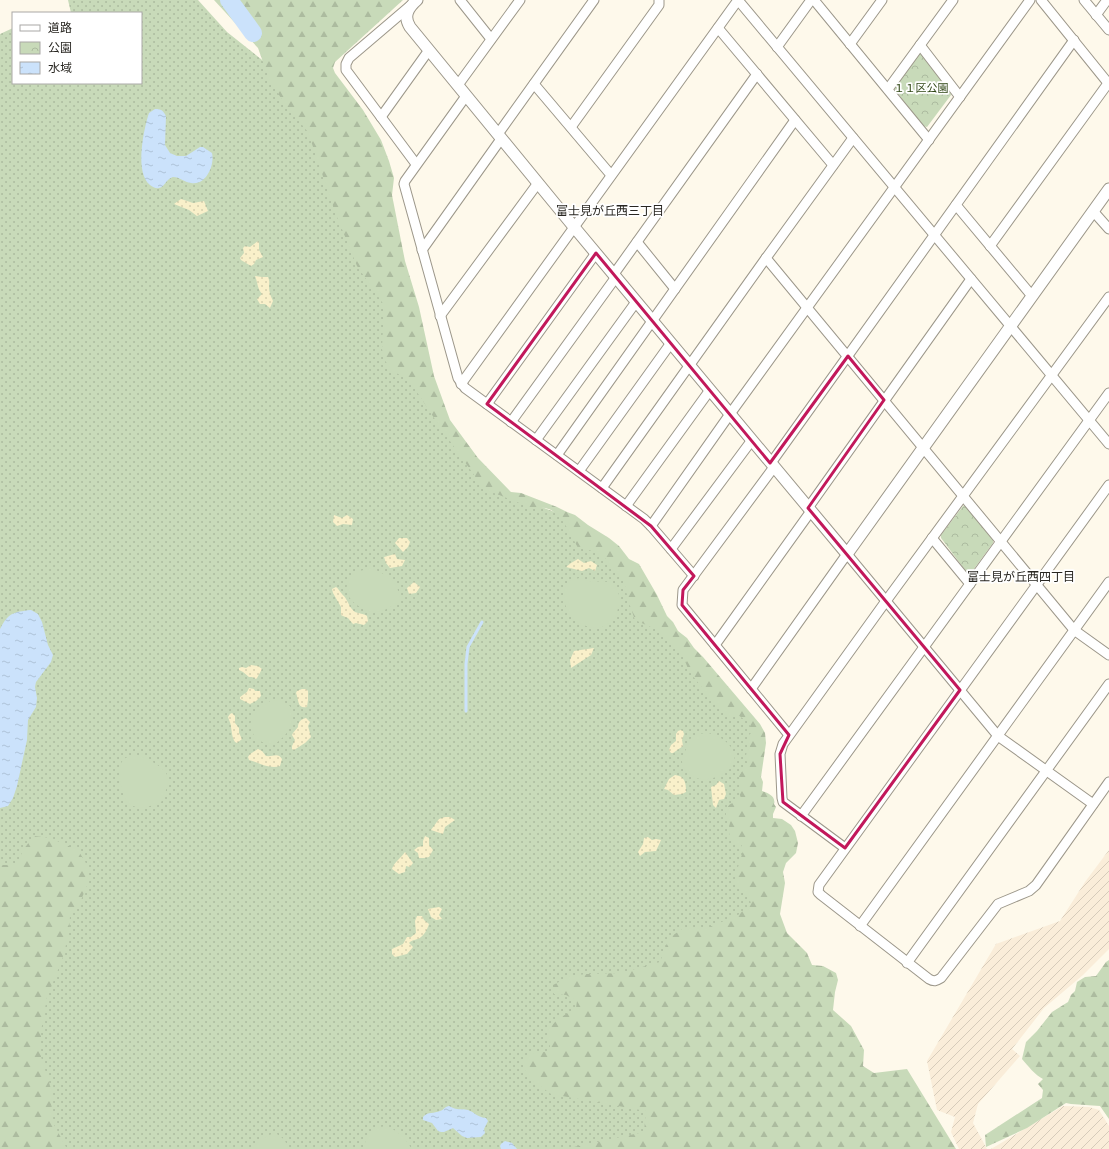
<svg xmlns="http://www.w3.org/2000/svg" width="1109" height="1149" font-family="Overpass,'Noto Sans JP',sans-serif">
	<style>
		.industrial { fill: url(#industrial-furrows) }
		.grass { fill: url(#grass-dots) }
		.forest { fill: url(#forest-firs) }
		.sand { fill: url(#sand-dots) }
		.park { fill: url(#park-crowns) }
		.pitch { fill: #c8dab9 }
		.water { fill: url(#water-ripples) }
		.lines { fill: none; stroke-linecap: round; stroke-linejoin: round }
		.stream { stroke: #cbe2fb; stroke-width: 3 }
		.river { stroke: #cbe2fb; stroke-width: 18 }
		.minor-casing { stroke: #9c978a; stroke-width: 11 }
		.tertiary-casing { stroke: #9c978a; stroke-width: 13 }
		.minor { stroke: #fff; stroke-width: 9 }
		.tertiary { stroke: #fff; stroke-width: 11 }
		.marked { fill: none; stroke: #c2185b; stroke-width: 3; stroke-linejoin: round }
		.labels { text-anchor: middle; stroke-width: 3.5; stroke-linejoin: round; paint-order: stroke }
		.park-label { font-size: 11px; fill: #2e4513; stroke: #fff }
		.neighbourhood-label { font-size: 12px; fill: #282621; stroke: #fff }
	</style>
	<defs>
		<pattern id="industrial-furrows" width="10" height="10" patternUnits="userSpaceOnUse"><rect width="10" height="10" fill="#faedd9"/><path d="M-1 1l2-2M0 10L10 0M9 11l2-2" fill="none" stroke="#d6cbba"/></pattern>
		<pattern id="grass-dots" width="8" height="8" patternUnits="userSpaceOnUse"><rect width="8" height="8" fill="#c8dab9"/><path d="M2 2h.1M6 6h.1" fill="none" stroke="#acbb9f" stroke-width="1.8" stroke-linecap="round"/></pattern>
		<pattern id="forest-firs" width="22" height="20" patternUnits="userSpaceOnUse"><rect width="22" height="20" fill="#c8dab9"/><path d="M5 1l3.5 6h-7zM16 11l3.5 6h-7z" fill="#acbb9f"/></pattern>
		<pattern id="sand-dots" width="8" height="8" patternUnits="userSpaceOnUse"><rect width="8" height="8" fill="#f9f0ca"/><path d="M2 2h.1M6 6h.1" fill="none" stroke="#d5cead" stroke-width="1.8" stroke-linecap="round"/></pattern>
		<pattern id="park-crowns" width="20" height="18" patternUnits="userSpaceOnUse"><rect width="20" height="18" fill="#c8dab9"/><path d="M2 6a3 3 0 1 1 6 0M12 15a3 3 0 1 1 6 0" fill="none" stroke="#acbb9f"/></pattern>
		<pattern id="water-ripples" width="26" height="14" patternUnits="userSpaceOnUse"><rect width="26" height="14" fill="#cbe2fb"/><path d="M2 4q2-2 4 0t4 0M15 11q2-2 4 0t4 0" fill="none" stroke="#aec2d7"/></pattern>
	</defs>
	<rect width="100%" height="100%" fill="#fef9eb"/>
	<g class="industrial">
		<path d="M 1109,850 L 1109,949 L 1083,975 L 1044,1008 L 1012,1049 L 1020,1056 L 978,1104 L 973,1123 L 987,1149 L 959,1149 L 951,1132 L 955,1117 L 937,1110 L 927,1061 L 996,944 L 1060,921 L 1085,882 Z"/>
		<path d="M 1063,1106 L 1089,1107 L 1099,1110 L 1109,1126 L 1109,1149 L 991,1149 Z"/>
	</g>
	<path class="grass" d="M 68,0 L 198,0 L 227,32 L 266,63 L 317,143 L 399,325 L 429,402 L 480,468 L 510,495 L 560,514 L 606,545 L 670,626 L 754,728 L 752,769 L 779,842 L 668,1095 L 656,1149 L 49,1149 L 0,901 L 0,34 L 13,28 L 13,83 L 141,83 L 141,13 L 71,13 Z"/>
	<g class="forest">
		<path d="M 214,0 L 403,0 L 335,62 L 333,68 L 335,73 L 363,110 L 381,140 L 389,161 L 394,178 L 392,195 L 405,261 L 419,307 L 434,376 L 450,420 L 478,458 L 511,492 L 521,493 L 557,507 L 567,512 L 575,515 L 588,525 L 609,538 L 619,546 L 629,559 L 639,564 L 657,595 L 667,616 L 673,622 L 678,631 L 687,638 L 694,648 L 703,657 L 760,724 L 765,733 L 766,743 L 761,777 L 763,782 L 762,791 C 768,793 776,796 774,804 L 776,807 L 773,814 L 773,818 L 782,819 L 791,825 L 795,831 L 798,843 L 796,853 L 786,863 L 783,872 L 785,883 L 780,914 L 787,933 L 807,953 L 812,965 L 823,966 L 836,973 L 838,980 L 835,992 L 833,1010 L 851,1026 L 864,1050 L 863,1066 L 874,1073 L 907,1069 L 956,1149 L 573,1149 L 574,1147 L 644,1132 L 646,1111 L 551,1094 L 528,1077 L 521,1061 L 535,1052 L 551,1052 L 547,1030 L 558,1019 L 576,1008 L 577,1001 L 566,995 L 554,994 L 553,985 L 571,976 L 587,974 L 621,973 L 660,962 L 669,938 L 682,929 L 705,929 L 738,915 L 751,904 C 750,897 745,896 744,888 L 738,886 L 735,877 L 743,851 L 741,847 L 742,845 L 730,840 L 729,830 L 730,821 L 726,816 L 726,810 L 729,805 L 741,798 L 738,790 L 741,785 L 739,776 L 747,763 L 746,756 L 747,750 L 750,747 L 747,742 L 747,737 L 753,731 L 748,722 L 738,715 L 727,717 L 718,708 L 689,671 L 683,656 L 671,645 L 662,632 L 635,620 L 628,600 L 624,581 L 615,570 L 604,557 L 595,552 L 577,546 C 570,533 563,517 551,510 C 546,507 537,507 532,508 L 484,489 L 440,427 L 415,389 L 402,376 L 392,371 L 384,359 L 382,349 L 384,305 L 357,266 L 335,212 L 308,132 L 286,106 L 269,79 L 258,48 Z"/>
		<path d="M 34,836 L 50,838 L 78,850 L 87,865 L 89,881 L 81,900 L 70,916 L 69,933 L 62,960 L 47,997 L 41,1031 L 41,1057 L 51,1089 L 52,1121 L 67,1149 L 0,1149 L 0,865 L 17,865 L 23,850 Z"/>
		<path d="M 1109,960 L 1109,1119 L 1100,1106 L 1071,1104 L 1066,1103 L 1027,1128 L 986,1147 L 985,1135 L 1042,1098 L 1043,1090 L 1038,1084 L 1043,1079 C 1035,1075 1028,1066 1022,1059 L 1026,1042 L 1037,1031 L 1052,1012 L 1068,1002 L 1071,995 L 1075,991 L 1077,982 L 1085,977 L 1096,976 L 1106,962 Z"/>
	</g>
	<g class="sand">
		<path d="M 181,199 L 193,203 L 204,201 L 208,211 L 197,216 L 189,210 L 174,204 Z"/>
		<path d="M 258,241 L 259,243 L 259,250 L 263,257 L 256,260 L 254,264 L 251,266 L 241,260 L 240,258 L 244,253 L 243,248 L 245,246 L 250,247 Z"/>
		<path d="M 255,276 L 262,277 L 268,277 C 270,282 269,283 269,287 C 269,292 271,297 273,301 L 270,308 L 265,304 L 260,304 L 257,299 L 262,294 C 257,288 258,283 255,276 Z"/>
		<path d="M 334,515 L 342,518 L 347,515 L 353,519 L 352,525 L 343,524 L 337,526 L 333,522 Z"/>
		<path d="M 399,538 L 407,538 L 410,542 L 408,547 L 403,552 L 395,543 Z"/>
		<path d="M 395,554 L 397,559 L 405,560 L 402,566 L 390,568 L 386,563 L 384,557 Z"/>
		<path d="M 578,559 L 584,563 L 591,561 L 597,565 L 595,571 L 589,568 L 582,571 L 566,567 L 571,563 Z"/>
		<path d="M 414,582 L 420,587 L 416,593 L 409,594 L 407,588 Z"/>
		<path d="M 336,587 C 339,589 339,591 342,594 C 344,597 344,595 346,599 C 349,604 350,608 355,612 C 359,614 363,613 367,616 L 368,621 L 364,625 L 356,623 L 353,624 L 348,618 L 343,616 L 341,615 L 341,607 L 333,593 L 332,589 Z"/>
		<path d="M 594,648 L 591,655 L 571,668 L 570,660 L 574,651 Z"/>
		<path d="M 251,665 L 258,666 L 262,669 L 257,678 L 256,679 L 252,677 L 249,677 L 243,672 L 239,670 L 239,668 L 242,667 L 246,668 Z"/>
		<path d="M 249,688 L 254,689 L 255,691 L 260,691 L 261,696 L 256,701 L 250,704 L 240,699 L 240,697 L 247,692 Z"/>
		<path d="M 302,689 L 306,689 L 308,691 L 308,700 L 307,707 C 297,709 299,700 296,693 L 297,691 Z"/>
		<path d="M 232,713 L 235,716 L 235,723 L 239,728 L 239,733 L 242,739 L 237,743 L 235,742 C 232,737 232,733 231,727 C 231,724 229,720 228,717 L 230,714 Z"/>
		<path d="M 306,718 L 310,722 L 308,726 L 311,737 L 305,743 L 294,750 L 292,749 L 292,746 L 295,740 L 292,735 L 293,733 L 298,727 C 298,722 301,719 306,718 Z"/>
		<path d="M 681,730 L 683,731 L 684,734 L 682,740 L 683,746 L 673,753 L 671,753 L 669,750 L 671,745 L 676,741 L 676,734 L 678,731 Z"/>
		<path d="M 258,749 L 262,751 L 266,756 C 273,757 278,752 282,759 L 280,766 C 270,770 258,762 249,760 L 248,757 L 250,754 Z"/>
		<path d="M 675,775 C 685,776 686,783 686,792 L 682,794 L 674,795 L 668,790 L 664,789 L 669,779 Z"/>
		<path d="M 719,781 L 724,784 L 726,794 L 724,799 L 719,800 L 716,808 L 713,805 L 711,787 L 716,785 Z"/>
		<path d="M 445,817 L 450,817 L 455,820 L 445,827 L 443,834 L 431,830 L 439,819 Z"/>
		<path d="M 425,836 L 429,838 L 429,845 L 433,850 L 429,857 L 424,858 L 419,858 L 418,853 L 414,850 L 418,847 L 423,846 L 423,841 Z"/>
		<path d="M 648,837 L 652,840 L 656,839 L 661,840 L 656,851 L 645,852 L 640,856 L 638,852 L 643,844 L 644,838 Z"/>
		<path d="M 405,852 L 413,863 L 410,867 L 406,866 L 405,872 L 399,874 L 392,869 C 394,862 401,858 405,852 Z"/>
		<path d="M 439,907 L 442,909 L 439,915 L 442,919 L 436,920 L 431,917 L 428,909 Z"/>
		<path d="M 417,916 L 422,916 L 424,920 L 429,924 C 427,930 424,936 418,939 C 414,940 412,940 409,943 L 413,947 L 407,954 L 395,957 L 392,954 L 392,949 L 403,944 L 407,937 L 411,937 L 416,933 L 415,921 Z"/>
	</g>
	<g class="park">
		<path d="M 918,54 L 921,54 L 950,91 L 951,95 L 927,127 L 923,126 L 895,90 L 895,86 Z"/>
		<path d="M 966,505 L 993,540 L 993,543 L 971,573 L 968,574 L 941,538 L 941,535 L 963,506 Z"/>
	</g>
	<g class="pitch">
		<path d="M 370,568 C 385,573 402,583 399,602 C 392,606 386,610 379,612 C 368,614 347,602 347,590 C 346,586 348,581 349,577 L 360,571 Z"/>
		<path d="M 580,578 L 589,581 L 611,582 C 613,585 617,588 618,592 C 621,598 618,607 617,613 C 616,619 611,621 607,624 C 602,629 596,628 590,627 C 585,626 580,624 575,621 C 566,614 559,591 569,582 C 572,579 576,579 580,578 Z"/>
		<path d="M 281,700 L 290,706 C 295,725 289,733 275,744 L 264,743 L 255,738 L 250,726 L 252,716 L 259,710 L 270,701 Z"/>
		<path d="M 708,733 C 732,738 748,763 719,776 C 714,778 707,780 701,779 C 692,778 682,771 682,761 C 682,755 686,750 689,744 C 690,741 690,738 693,736 C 697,734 703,733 708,733 Z"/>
		<path d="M 137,755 C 145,757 164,767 167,775 C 169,781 168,785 166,790 C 165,795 163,801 159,804 C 157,805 152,805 150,806 C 143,808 135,808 129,804 C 121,798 116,768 123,760 C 127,756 132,756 137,755 Z"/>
		<path d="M 387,1126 C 397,1131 408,1139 411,1149 L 365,1149 C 364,1132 372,1128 387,1126 Z"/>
		<path d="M 275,1133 C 282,1137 287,1141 288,1149 L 252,1149 C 258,1141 265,1136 275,1133 Z"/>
	</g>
	<g class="water">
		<path d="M 155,109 C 161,109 163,110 166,116 L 165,145 L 170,153 L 177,156 L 186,156 L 200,147 L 203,147 L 212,153 C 215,165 206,186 191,183 C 184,182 180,177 173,177 C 166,179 164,188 159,188 C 156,189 153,187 150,185 C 135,173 143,133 148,116 L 149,113 Z"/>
		<path d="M 31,610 L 38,614 L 42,622 L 48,645 L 53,655 L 51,662 L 36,682 L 35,687 L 37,698 L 36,707 L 28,720 L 27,740 L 17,786 L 13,798 L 8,806 L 0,808 L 0,629 C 8,613 13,612 31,610 Z"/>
		<path d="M 449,1106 C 458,1111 460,1108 468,1110 C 475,1112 476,1117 486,1118 L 488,1121 L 484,1129 L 485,1133 L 481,1137 L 467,1138 L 462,1136 L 453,1128 L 444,1132 L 441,1132 L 438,1131 L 432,1123 L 423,1120 L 423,1117 C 428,1111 434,1114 440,1111 C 444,1110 444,1107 449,1106 Z"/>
		<path d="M 505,1141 L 512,1143 L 517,1149 L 501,1149 L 500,1146 L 501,1144 Z"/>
	</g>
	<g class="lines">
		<path class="stream" d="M 466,711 L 466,664 L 468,647 L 482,622"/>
		<path class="river" d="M 229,0 L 253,33"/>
		<g class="minor-casing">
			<g id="minor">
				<path d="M 460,0 L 491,39"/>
				<path d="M 738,0 L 1109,444"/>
				<path d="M 814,0 L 929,140"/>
				<path d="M 1041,0 L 1108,83"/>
				<path d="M 1084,0 L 1109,30"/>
				<path d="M 410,6 L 349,58 L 346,64 L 346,70 L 416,164"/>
				<path d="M 1096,15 L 1107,0"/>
				<path d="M 718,28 L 833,165"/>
				<path d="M 850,44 L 882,0"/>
				<path d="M 920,45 L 960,97"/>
				<path d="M 777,47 L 811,0"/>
				<path d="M 534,84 L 611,175"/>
				<path d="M 458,85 L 520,0"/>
				<path d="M 888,89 L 953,0"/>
				<path d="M 466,96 L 405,181 L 404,184 L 458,378 L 465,388 L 644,519 L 651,526 L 694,576"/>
				<path d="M 381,117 L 429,50"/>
				<path d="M 571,127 L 659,5 L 659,0"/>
				<path d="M 498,134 L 594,0"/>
				<path d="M 956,205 L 1032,296"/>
				<path d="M 1093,211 L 1109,229"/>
				<path d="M 637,242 L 675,289"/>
				<path d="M 990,246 L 1109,82"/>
				<path d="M 422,250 L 501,139"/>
				<path d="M 766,258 L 1074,630 L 1109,655"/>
				<path d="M 614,274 L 757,74"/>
				<path d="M 440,316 L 538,183"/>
				<path d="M 461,384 L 738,0"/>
				<path d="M 487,404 L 596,253"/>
				<path d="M 511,422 L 616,277"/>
				<path d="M 536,440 L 636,302"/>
				<path d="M 557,455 L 795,120"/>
				<path d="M 771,463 L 1074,40"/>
				<path d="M 774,467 L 683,590 L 682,605 L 789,735"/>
				<path d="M 579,471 L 671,343"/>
				<path d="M 1109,485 L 819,885 L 818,892 L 821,895 L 929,979 C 934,982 936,981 941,978 L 998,904 L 1029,891 L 1036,885 L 1109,782"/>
				<path d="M 602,488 L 766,258 L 853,138"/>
				<path d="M 626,506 L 710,390"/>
				<path d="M 808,508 L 971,279"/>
				<path d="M 651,526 L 730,414 L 1030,0"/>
				<path d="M 932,538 L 970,584"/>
				<path d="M 671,549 L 752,440"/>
				<path d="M 715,645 L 811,511"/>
				<path d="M 751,689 L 847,554 L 998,736 L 1093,804"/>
				<path d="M 801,816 L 1109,393"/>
				<path d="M 845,848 L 783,802 L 782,798 L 780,754 L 783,744 L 886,601 L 1109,297"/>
				<path d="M 860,926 L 1109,582"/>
				<path d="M 907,963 L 1109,684"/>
			</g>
		</g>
		<g class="tertiary-casing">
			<path id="tertiary" d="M 417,0 C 408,8 403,16 410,27 L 574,227 L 847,554 L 1109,189"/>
		</g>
		<use href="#minor" class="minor"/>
		<use href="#tertiary" class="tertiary"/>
	</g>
	<path class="marked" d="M 596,253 L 770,463 L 848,356 L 884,400 L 808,508 L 960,690 L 845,848 L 783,802 L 780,754 L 789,735 L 682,605 L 683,590 L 694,576 L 651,526 L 487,404 Z"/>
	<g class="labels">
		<g class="park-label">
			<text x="921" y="92">１１区公園</text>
		</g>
		<g class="neighbourhood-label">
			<text x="610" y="215">富士見が丘西三丁目</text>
			<text x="1021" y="581">富士見が丘西四丁目</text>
		</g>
	</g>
	<rect x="12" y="12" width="130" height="72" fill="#ffffff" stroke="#a9a8a6"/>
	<rect x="20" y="25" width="20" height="6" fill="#ffffff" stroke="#a9a8a6"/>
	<text x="48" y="32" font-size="12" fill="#282621">道路</text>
	<rect x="20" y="42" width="20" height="12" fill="url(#park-crowns)" stroke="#a9a8a6"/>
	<text x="48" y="52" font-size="12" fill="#282621">公園</text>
	<rect x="20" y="62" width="20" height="12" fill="url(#water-ripples)" stroke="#a9a8a6"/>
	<text x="48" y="72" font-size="12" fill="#282621">水域</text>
</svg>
